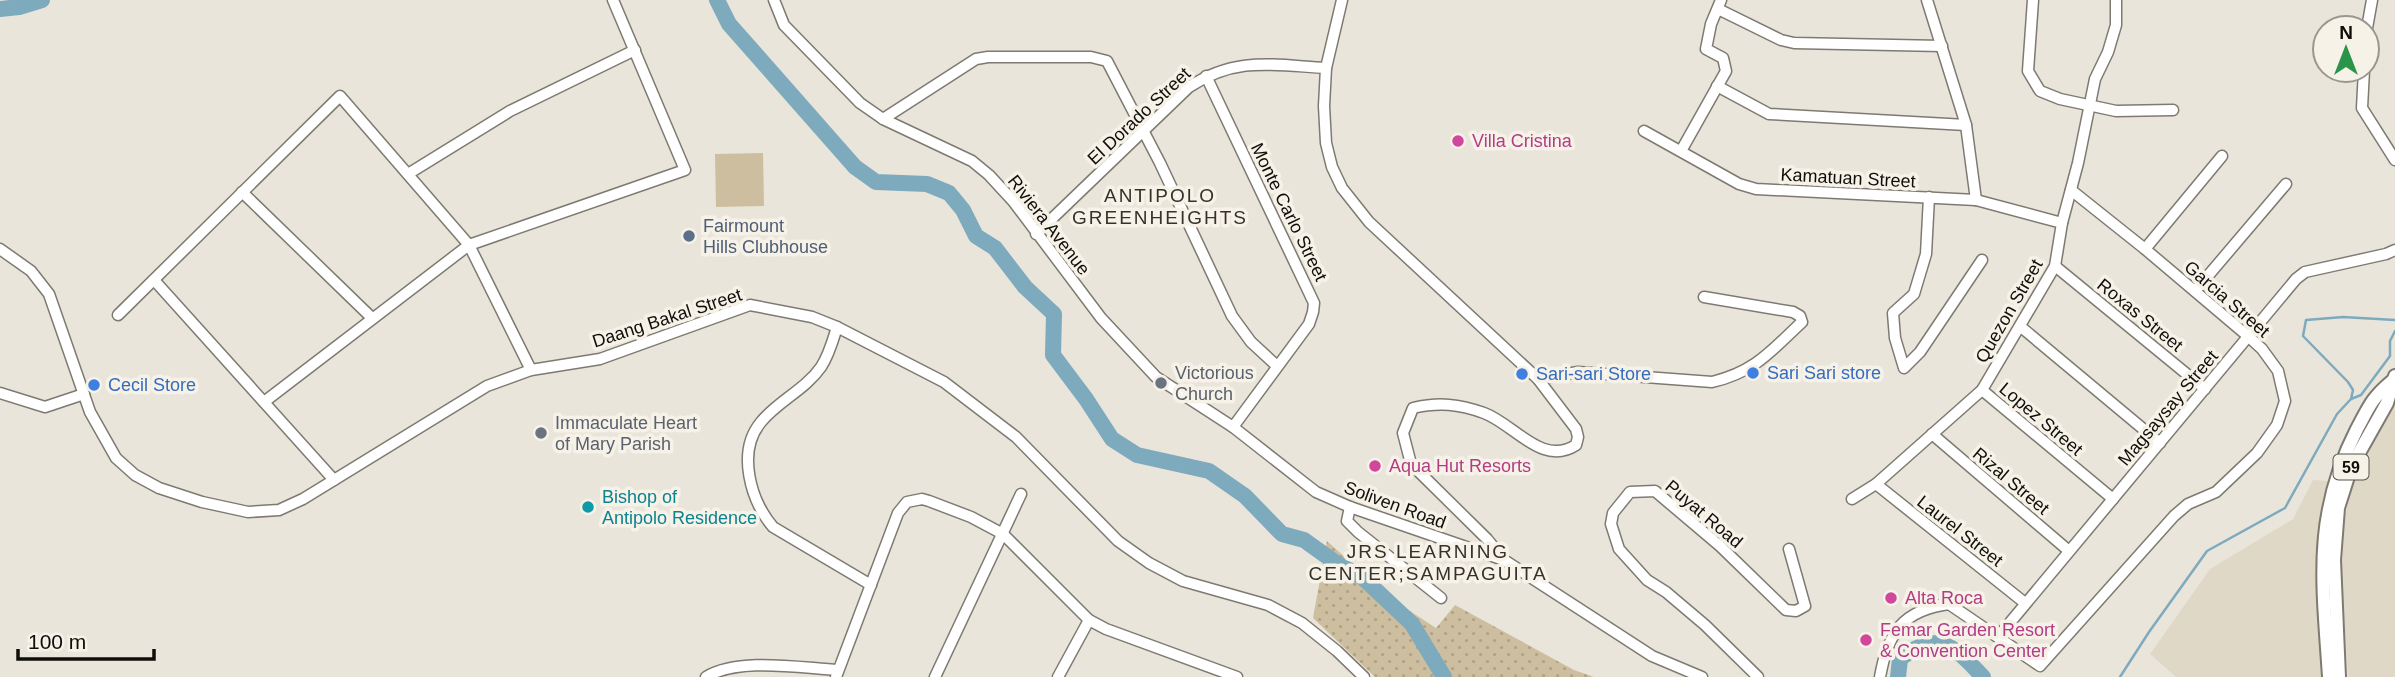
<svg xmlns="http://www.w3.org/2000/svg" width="2395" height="677" font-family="Arial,sans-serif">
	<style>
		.built { fill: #e0d8c7 }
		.park { fill: url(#park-dots) }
		.garden { fill: #cdbe9f }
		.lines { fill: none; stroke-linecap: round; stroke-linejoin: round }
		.stream { stroke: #7eaabd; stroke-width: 2.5 }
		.river { stroke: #7eaabd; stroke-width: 16 }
		.minor-casing { stroke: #7e7a71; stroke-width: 13 }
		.major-casing { stroke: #7e7a71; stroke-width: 16 }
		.minor { stroke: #fff; stroke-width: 10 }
		.major { stroke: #fff; stroke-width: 12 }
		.hotel-dot { fill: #d1479c; stroke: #f7f2e8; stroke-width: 2.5 }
		.service-dot { fill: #5c6f8a; stroke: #f7f2e8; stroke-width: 2.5 }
		.shop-dot { fill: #3f7fe0; stroke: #f7f2e8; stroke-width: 2.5 }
		.worship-dot { fill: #6b7280; stroke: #f7f2e8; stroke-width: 2.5 }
		.culture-dot { fill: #0f9aa8; stroke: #f7f2e8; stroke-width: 2.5 }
		.labels { text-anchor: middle; stroke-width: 7; stroke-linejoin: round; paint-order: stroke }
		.shield { fill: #f7f2e8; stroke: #55524d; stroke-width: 2 }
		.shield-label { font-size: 16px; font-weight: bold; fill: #0f0e0a }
		.street-label { font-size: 18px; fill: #0f0e0a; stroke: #f7f2e8 }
		.hotel-label { font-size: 18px; fill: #b23c85; stroke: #f7f2e8; text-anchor: start }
		.service-label { font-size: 18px; fill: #4e5e75; stroke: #f7f2e8; text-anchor: start }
		.worship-label { font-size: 18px; fill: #5b616d; stroke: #f7f2e8; text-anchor: start }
		.shop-label { font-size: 18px; fill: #366cbe; stroke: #f7f2e8; text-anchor: start }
		.culture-label { font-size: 18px; fill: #0d838f; stroke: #f7f2e8; text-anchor: start }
		.neighbourhood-label { font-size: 19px; letter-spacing: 2px; fill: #36322b; stroke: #f7f2e8 }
	</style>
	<defs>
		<pattern id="park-dots" width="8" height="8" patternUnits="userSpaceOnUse" patternTransform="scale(1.75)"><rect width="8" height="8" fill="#cdbe9f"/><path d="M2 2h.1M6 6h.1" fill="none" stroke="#afa288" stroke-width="1.8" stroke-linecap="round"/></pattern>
	</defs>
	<rect width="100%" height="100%" fill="#eae5db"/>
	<g class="built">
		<path d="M 2395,402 L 2395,677 L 2348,677 L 2341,576 L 2342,530 L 2352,485 L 2370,446 Z"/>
		<path d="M 2313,480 L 2328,481 L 2318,539 L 2322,677 L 2176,677 L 2150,654 L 2210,569 L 2293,519 Z"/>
	</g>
	<path class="park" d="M 1327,541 L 1390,598 L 1436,628 L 1455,605 L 1574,670 L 1594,677 L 1375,677 L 1313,618 Z"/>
	<path class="garden" d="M 763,153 L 764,206 L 716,207 L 715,154 Z"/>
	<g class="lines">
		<g class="stream">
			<path d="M 2351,399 L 2353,390 L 2348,382 L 2303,336 L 2306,320 L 2343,317 L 2395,320"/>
			<path d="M 2120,677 L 2149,632 L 2207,551 L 2285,508 L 2337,414 L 2351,399 L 2361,395 L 2390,356 L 2390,341 L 2395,331"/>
		</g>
		<g class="river">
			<path d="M 717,0 L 729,24 L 855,167 L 876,182 L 927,184 L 949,193 L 963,210 L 976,236 L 995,248 L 1025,287 L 1054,314 L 1053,355 L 1086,399 L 1112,439 L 1137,455 L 1209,471 L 1245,496 L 1282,534 L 1304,540 L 1336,563 L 1362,577 L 1412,624 L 1444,677"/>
			<path d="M 0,9 L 19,7 L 42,0"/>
			<path d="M 1898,677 L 1900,659 C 1938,628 1955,647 1983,677"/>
		</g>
		<g class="minor-casing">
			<g id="minor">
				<path d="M 774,0 L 784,25 L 860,103 L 883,119 L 972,161 L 989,175 L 1013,201 L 1101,318 L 1156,377 L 1233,427 L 1316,492 L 1350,507 L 1504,560 L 1652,656 L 1702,677"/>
				<path d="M 1342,0 L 1326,68 L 1324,106 L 1326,143 L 1332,167 L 1342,188 L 1369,222 L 1538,379 L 1576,429 L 1578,437 L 1576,445 C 1542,467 1514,424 1484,413 C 1459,404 1439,402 1413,408 L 1403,433 L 1411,464 L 1487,539 L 1504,560"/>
				<path d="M 1927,0 L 1966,125 L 1976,200"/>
				<path d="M 2033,0 L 2028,71 L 2040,91 L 2060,99 L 2116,111 L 2173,110"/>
				<path d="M 1718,9 L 1781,40 L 1794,43 L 1942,46"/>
				<path d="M 2367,28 L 2372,0"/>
				<path d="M 2364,70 L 2362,108 L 2395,160"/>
				<path d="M 1206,76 L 1314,303 L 1313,312 L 1309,324 L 1233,427"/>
				<path d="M 1717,86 L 1769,114 L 1966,125"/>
				<path d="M 883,119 L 976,59 L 988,57 L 1091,57 L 1107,61 L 1160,163 L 1232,316 L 1251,342 L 1277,366"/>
				<path d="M 1644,131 L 1739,184 L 1756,189 L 1976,200 L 2062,223"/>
				<path d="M 1681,151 L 1726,71 L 1723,58 L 1706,49 L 1711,24 L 1721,0"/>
				<path d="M 408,174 L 510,111 L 635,50"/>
				<path d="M 242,192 L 372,318"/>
				<path d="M 1929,197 L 1926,254 L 1914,294 L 1893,313 L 1895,338 L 1904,368 L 1920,352 L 1982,260"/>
				<path d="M 1036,234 L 1189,87 C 1236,56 1273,65 1326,68"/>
				<path d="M 0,249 L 31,271 L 49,294 L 90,412 L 116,458 L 135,475 L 159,488 L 202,502 L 248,512 L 279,510 L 303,499 L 487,386 L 531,370 L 600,359 L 750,305 L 812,317 L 837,327 L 944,382 L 1016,437 L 1118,541 L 1149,563 L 1183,581 L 1268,605 L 1302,623 L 1337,651 L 1364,677"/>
				<path d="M 2145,249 L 2222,156"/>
				<path d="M 2055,266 L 2205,389"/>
				<path d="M 154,280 L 334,480"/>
				<path d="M 2195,291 L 2286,184"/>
				<path d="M 118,315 L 340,96 L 469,245 L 531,370"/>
				<path d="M 837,327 C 833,340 829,355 821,367 C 805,390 778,401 761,422 C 736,452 751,501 773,527 L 871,585"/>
				<path d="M 2021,327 L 2160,443"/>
				<path d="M 1538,379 L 1578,372 L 1712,382 C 1755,372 1771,351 1802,322 L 1800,316 L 1793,312 L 1704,297"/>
				<path d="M 1982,390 L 2113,499"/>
				<path d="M 0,393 L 45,407 L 84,394"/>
				<path d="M 264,402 L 469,245 L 685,170 L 613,0"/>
				<path d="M 1932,434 L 2069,551"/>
				<path d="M 1876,484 L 2025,603"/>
				<path d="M 1852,499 L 1876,484 L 1982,390 L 2055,266 L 2062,223 L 2078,163 L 2095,79 L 2108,52 L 2116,25 L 2116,0"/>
				<path d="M 1350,507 L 1347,521 L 1358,532 L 1441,598"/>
				<path d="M 1998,637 L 2296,279 L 2305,272 L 2386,254 L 2395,250"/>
				<path d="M 706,677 C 739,657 800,668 838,670"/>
				<path d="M 836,677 L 898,513 L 907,502 L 922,499 L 929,501 L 971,517 L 1003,534 L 1089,620 L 1106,629 L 1237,677"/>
				<path d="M 935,677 L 1021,494"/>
				<path d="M 1058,677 L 1089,620"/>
				<path d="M 1758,677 L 1705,625 L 1666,592 L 1647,580 L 1619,549 L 1611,524 L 1613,513 L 1630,492 L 1655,491 L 1720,546 L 1786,610 L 1796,611 L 1805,606 L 1789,549"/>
				<path d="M 1880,677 C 1888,632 1903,610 1949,604 L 2040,666 L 2174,516 L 2188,504 L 2216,492 L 2257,453 L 2277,425 L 2285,401 L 2278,371 L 2262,349 L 2249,337 L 2145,249 L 2071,190"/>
			</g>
		</g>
		<g class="major-casing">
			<g id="major">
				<path d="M 2329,677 C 2323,583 2312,517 2357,429 C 2369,407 2371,399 2391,382"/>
				<path d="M 2339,677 L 2334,560 L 2338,508 L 2351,467 L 2387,403 L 2395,376"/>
			</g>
		</g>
		<use href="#minor" class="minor"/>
		<use href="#major" class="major"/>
	</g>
	<g class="hotel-dot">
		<circle cx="1458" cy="141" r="7"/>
		<circle cx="1375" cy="466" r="7"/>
		<circle cx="1891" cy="598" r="7"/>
		<circle cx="1866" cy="640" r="7"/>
	</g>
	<circle class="service-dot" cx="689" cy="236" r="7"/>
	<g class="shop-dot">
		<circle cx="1753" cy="373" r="7"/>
		<circle cx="1522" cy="374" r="7"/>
		<circle cx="94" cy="385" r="7"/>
	</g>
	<g class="worship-dot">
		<circle cx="1161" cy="383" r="7"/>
		<circle cx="541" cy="433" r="7"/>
	</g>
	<circle class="culture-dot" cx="588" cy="507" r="7"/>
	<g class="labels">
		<rect class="shield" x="2333.5" y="454.5" width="35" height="25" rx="5"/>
		<g class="shield-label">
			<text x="2351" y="473">59</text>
		</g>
		<g class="street-label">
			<text transform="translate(1139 116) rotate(-43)" y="6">El Dorado Street</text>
			<text transform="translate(1848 178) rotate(3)" y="6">Kamatuan Street</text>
			<text transform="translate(1289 212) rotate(64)" y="6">Monte Carlo Street</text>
			<text transform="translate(1049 225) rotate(52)" y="6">Riviera Avenue</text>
			<text transform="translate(2227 299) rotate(41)" y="6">Garcia Street</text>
			<text transform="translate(2009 311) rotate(-60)" y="6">Quezon Street</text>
			<text transform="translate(2140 315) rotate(39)" y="6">Roxas Street</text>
			<text transform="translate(667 318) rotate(-18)" y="6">Daang Bakal Street</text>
			<text transform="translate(2168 408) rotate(-50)" y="6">Magsaysay Street</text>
			<text transform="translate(2041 419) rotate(40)" y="6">Lopez Street</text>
			<text transform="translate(2011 481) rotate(40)" y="6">Rizal Street</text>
			<text transform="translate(1395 505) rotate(20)" y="6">Soliven Road</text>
			<text transform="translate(1704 514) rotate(40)" y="6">Puyat Road</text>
			<text transform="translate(1960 531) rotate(38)" y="6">Laurel Street</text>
		</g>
		<g class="hotel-label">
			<text x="1472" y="147">Villa Cristina</text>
			<text x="1389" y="472">Aqua Hut Resorts</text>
			<text x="1905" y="604">Alta Roca</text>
			<text x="1880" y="636">Femar Garden Resort<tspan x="1880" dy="21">&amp; Convention Center</tspan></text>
		</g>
		<g class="service-label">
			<text x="703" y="232">Fairmount<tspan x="703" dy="21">Hills Clubhouse</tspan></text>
		</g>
		<g class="worship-label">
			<text x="1175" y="379">Victorious<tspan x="1175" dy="21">Church</tspan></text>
			<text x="555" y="429">Immaculate Heart<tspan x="555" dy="21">of Mary Parish</tspan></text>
		</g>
		<g class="shop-label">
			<text x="1767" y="379">Sari Sari store</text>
			<text x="1536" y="380">Sari-sari Store</text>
			<text x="108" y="391">Cecil Store</text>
		</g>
		<g class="culture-label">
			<text x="602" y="503">Bishop of<tspan x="602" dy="21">Antipolo Residence</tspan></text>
		</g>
		<g class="neighbourhood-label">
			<text x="1160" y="202">ANTIPOLO<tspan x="1160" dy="22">GREENHEIGHTS</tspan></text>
			<text x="1428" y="558">JRS LEARNING<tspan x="1428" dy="22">CENTER;SAMPAGUITA</tspan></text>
		</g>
	</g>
	<g transform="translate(2346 49)"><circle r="33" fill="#f7f2e8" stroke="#9a978f" stroke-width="2"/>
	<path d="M0-5L12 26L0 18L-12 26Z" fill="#2b944b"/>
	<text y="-10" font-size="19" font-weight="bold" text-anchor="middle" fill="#0f0e0a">N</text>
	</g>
	<path d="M18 649v10h136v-10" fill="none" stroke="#0f0e0a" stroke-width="3.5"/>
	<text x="28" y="649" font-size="21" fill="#0f0e0a" stroke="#f7f2e8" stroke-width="5" paint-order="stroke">100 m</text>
</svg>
